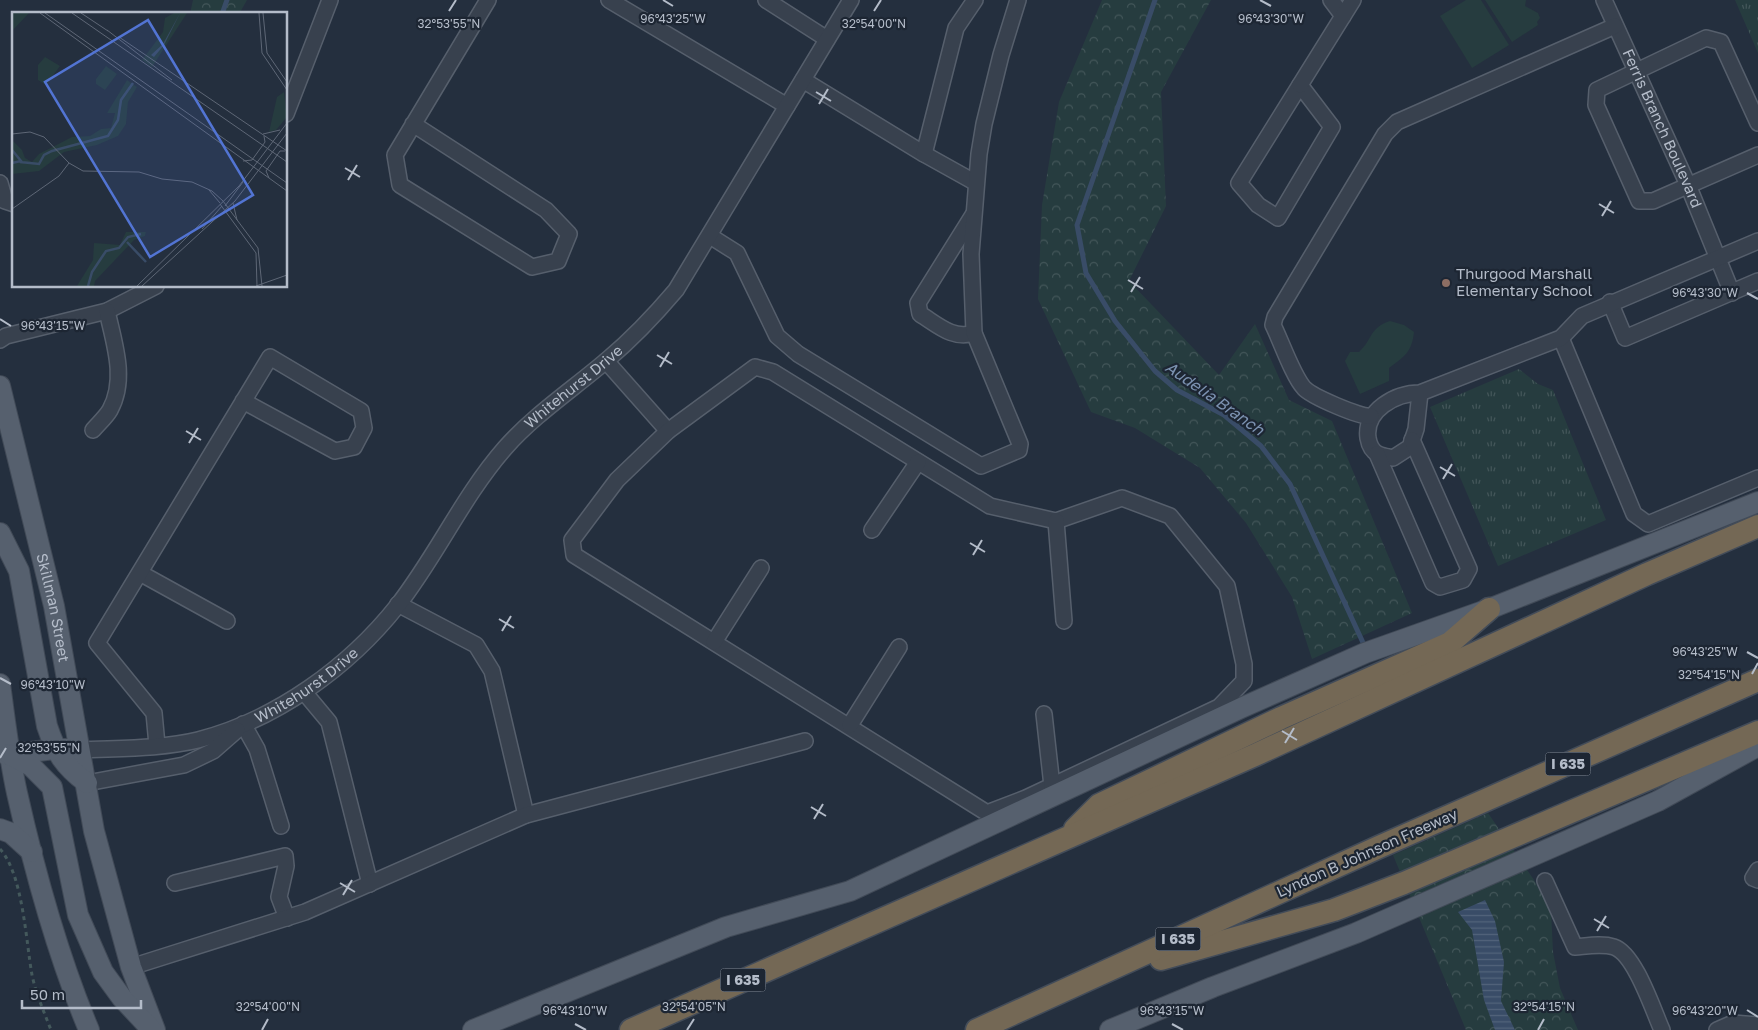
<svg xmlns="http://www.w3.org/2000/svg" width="1758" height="1030" font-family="'Golos Text',sans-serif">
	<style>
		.grass { fill: url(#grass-tufts) }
		.forest { fill: url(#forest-crowns) }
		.park { fill: #263c3f }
		.water { fill: url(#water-rules) }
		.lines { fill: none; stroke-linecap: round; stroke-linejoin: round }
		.stream { stroke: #394c67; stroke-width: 5 }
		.minor-casing { stroke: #565f6c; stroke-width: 18 }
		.major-casing { stroke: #414a57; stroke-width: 22 }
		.highway-casing { stroke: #434c59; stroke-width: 25 }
		.path { stroke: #44595c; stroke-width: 3; stroke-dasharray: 4 4; stroke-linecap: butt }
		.minor { stroke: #38414e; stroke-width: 15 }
		.major { stroke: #56606e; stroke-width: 20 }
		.highway { stroke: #746855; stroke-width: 22 }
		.ticks { fill: none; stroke: #b4bcc9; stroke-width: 2 }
		.education-dot { fill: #8d6e63; stroke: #1d2633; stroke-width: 2 }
		.labels { text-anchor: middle; stroke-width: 4.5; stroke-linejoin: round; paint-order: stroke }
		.shield { fill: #1d2633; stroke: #878f9c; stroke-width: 1 }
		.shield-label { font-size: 14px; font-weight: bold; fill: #b4bcc9 }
		.street-label { font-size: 15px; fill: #b4bcc9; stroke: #1d2633 }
		.poi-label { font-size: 15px; fill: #b4bcc9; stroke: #1d2633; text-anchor: start }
		.water-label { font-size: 16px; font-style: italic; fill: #7c92b1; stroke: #1d2633 }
		.inset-river { fill: none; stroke: #394c67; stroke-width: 2.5 }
		.inset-road { fill: none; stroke: #5e6776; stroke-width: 1 }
		.view { fill: #5274d3; fill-opacity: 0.15; stroke: #5274d3; stroke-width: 2.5 }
		.inset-edge { fill: none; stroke: #b4bcc9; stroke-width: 2.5 }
		.ticks-label { font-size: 12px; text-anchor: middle; fill: #b4bcc9; stroke: #1d2633; stroke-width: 4.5; stroke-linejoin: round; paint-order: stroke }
	</style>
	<defs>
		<pattern id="grass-tufts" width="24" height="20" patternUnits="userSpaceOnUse" patternTransform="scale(1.25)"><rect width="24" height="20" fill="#263c3f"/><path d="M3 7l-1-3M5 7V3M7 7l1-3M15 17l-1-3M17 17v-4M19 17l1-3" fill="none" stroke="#435659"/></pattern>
		<pattern id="forest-crowns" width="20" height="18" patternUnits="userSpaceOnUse" patternTransform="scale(1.25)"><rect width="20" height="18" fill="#263c3f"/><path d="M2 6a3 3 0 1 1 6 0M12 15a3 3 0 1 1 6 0" fill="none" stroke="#435659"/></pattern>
		<pattern id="water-rules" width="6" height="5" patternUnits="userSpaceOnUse" patternTransform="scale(1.25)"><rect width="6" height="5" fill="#394c67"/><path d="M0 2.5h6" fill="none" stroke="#53647b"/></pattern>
	</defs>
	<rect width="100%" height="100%" fill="#242f3e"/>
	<g class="grass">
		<path d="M 1735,0 L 1758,0 L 1758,53 Z"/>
		<path d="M 1519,369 L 1538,384 L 1553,390 L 1606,520 L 1498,566 L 1430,407 Z"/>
	</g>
	<g class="forest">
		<path d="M 193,0 L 247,0 L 239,14 L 190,14 Z"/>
		<path d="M 1102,0 L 1211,0 L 1161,92 L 1166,206 L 1129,281 L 1219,375 L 1255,324 L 1289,400 L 1332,421 L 1412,613 L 1312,659 L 1292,597 L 1246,523 L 1200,468 L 1135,428 L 1091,412 L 1038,299 L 1042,205 L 1059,102 Z"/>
		<path d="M 1488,813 L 1534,880 L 1551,911 L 1553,952 L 1560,988 L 1578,1030 L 1466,1030 L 1393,855 Z"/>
	</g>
	<g class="park">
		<path d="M 1466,0 L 1481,0 L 1509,45 L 1472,68 L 1440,16 Z"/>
		<path d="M 1485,0 L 1526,0 L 1525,6 L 1538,13 L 1540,18 L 1537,22 L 1538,25 L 1512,42 Z"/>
		<path d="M 1390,321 L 1404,325 L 1414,332 C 1412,352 1404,357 1389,368 L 1389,381 L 1360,394 L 1345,361 L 1350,352 L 1359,352 C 1373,339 1369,328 1390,321 Z"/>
	</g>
	<path class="water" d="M 1485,900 L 1495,921 L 1504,962 L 1501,1001 L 1515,1030 L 1495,1030 L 1484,1000 L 1472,930 L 1458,912 Z"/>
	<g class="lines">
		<g class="stream">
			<path d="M 1155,0 L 1077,225 L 1086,273 L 1115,321 L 1155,371 L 1177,390 L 1224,415 L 1261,446 L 1290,484 L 1365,647"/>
			<path d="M 222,14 L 227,0"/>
		</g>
		<g class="minor-casing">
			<g id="minor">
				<path d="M 609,0 L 787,106"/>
				<path d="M 766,0 L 827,39"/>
				<path d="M 1331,0 L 1343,16"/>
				<path id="s1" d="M 1604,0 L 1688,185 L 1732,293"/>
				<path d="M 803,80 L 924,154 L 976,183"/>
				<path d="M 1300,85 L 1332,127 L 1278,218 L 1258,205 L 1239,183 Z"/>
				<path d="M 1300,85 L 1353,0"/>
				<path d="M 286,114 L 330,0"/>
				<path d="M 1758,123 L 1721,42 L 1706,38 L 1597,90 L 1596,105 L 1639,201 L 1653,201 L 1758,155"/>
				<path d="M 413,124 L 546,210 L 569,234 L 558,261 L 532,267 L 400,185 L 395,155 L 488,0"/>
				<path d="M 924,154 L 956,28 L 975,0"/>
				<path d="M 0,183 L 5,201 L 14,204"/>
				<path d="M 973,215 L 918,303 L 920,314 C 938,325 953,340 974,333"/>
				<path d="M 710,236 L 737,253 L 777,336 L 798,354 L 981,466 L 1019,450 L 1020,444 L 974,333 L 971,254 L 979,154 L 984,124 L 1001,55 L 1018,0"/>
				<path d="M 1610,302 L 1625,338 L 1758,281"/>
				<path d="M 1561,338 L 1634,514 L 1648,524 L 1758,478"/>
				<path d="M 0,340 L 6,336 L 107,311 L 156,286"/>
				<path d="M 606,361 L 668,431"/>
				<path d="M 755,367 L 773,372 L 990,506 L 1056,521 L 1122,498 L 1170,516 L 1227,586 L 1244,664 L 1244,681 L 1219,707 L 1026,798 L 987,813 L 574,555 L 572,540 L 617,480 L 668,431 Z"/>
				<path d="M 1420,393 L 1416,429 L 1410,447 L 1393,458 C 1389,457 1382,456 1378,454 C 1372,451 1369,444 1368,438 C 1364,410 1396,393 1420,393 L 1561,338 L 1582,316 L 1758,241"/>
				<path d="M 1371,416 C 1361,418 1311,396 1304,388 C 1293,376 1281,341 1273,325 L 1275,317 L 1385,134 L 1397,122 L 1615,26"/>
				<path d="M 93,430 C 98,424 106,417 110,410 C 127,379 114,343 107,311"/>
				<path d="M 1377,454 L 1433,583 L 1440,587 L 1463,580 L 1469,569 L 1412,440"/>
				<path d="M 1056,521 L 1064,621"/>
				<path d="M 872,530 L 918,462"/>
				<path d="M 140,573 L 227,621"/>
				<path d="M 398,604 L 476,645 L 492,671 L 526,815"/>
				<path d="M 714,642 L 761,568"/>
				<path d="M 304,692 L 329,722 L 370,884"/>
				<path d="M 1044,714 L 1052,786"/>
				<path d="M 243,724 L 257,749 L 281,826"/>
				<path d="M 850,725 L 899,647"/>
				<path d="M 157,745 L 154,713 L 97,643 L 270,357 L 361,411 L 364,428 L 354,447 L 335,451 L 243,401"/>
				<path id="s2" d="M 80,750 C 118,748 161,749 198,740 C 276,720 349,667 398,605 C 437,555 463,496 505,448 C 534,415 573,389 607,360 C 632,339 654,316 676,290 L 851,0"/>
				<path d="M 87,783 L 184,765 L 213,751 L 237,730"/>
				<path d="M 1758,870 L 1753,878 L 1758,880"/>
				<path d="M 1545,881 L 1575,947 C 1587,946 1602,943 1614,947 C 1635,954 1653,1010 1662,1030"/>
				<path d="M 175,883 L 285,856 L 286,866 L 279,897 L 287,918"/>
				<path d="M 131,967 L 305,912 L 526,815 L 805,741"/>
				<path d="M 1717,1030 L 1733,1023 L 1758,1025"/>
			</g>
		</g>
		<g class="major-casing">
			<g id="major">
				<path id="s3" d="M 0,386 L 54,606 L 94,831 L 131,967 L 155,1030"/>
				<path d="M 0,533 L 19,571 L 47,726 C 56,753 64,766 87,783"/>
				<path d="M 0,684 C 5,720 9,757 17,793 C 35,873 57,954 89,1030"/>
				<path d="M 7,755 L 54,749 L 68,749"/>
				<path d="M 10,755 L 31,766 L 52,787 L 78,915 L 103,972 L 122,998 L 151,1029"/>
				<path d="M 0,829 L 11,833 L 32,852"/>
				<path d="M 473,1030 L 726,927 L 850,891 L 1241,708 L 1365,653 L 1489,609 L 1758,502"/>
				<path d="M 1110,1030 L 1213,987 L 1356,933 L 1658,801 L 1758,746"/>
			</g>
		</g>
		<g class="highway-casing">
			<g id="highway">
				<path d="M 1075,829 L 1099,805 L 1281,718 L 1450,643 L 1489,609"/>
				<path d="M 1161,959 L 1334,910 L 1404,883 L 1758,732"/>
				<path d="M 631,1030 L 1255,755 L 1647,574 L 1758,526"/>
				<path d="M 977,1030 L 1379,847 L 1758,680"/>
			</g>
		</g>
		<path class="path" d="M 0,849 C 23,874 26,942 32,975 C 36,994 44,1012 51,1030"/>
		<use href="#minor" class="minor"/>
		<use href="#major" class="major"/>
		<use href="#highway" class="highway"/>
	</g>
	<path class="ticks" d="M 663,0 L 673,6M 1260,0 L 1271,6M 449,11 L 456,0M 874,11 L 881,0M 816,92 L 831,101M 819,104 L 828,89M 345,168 L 360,177M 348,180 L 357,165M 1599,204 L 1614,213M 1602,216 L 1611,201M 1128,280 L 1143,289M 1131,292 L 1140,277M 1747,293 L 1758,299M 0,319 L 11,326M 657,355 L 672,364M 660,367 L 669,352M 186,431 L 201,440M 189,443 L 198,428M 1440,467 L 1455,476M 1443,479 L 1452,464M 970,543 L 985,552M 973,555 L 982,540M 499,619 L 514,628M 502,631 L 511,616M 1747,652 L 1758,658M 1752,674 L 1758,663M 0,678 L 11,684M 1282,731 L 1297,740M 1285,743 L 1294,728M 0,758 L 6,748M 811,807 L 826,816M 814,819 L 823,804M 340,883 L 355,892M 343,895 L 352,880M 1594,919 L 1609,928M 1597,931 L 1606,916M 1747,1010 L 1758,1017M 575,1024 L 586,1030M 1172,1024 L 1183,1030M 262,1030 L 268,1019M 687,1030 L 694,1019M 1538,1030 L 1544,1019"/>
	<circle class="education-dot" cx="1446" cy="283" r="5"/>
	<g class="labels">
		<g class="shield">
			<rect x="1545.5" y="752.5" width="45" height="23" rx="4"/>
			<rect x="1155.5" y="927.5" width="45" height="23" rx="4"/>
			<rect x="720.5" y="968.5" width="45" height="23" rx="4"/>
		</g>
		<g class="shield-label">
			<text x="1568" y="769">I 635</text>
			<text x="1178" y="944">I 635</text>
			<text x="743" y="985">I 635</text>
		</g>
		<g class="street-label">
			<text dy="5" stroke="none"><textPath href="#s1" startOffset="141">Ferris Branch Boulevard</textPath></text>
			<text dy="5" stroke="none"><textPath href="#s2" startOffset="646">Whitehurst Drive</textPath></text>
			<text dy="5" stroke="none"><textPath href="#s3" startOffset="228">Skillman Street</textPath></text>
			<text dy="5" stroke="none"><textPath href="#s2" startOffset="241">Whitehurst Drive</textPath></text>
			<text transform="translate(1367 853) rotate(-24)" y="5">Lyndon B Johnson Freeway</text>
		</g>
		<g class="poi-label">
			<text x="1456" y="279">Thurgood Marshall<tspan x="1456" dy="17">Elementary School</tspan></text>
		</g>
		<g class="water-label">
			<text transform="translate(1215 398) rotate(35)" y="6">Audelia Branch</text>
		</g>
	</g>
	<g transform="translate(12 12)">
		<rect width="275" height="275" fill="#242f3e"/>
		<path d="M 33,45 L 48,54 L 34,73 L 26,68 L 26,53 ZM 94,54 L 105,62 L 93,78 L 84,72 L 84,67 ZM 272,80 L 275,105 L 264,118 L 257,120 L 265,85 Z" fill="#263c3f"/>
		<path d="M 162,1 L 175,1 L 140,55 L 130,48 L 151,20 L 153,6 ZM 115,68 L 125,75 L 116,90 L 114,112 L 106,124 L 85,133 L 52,140 L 27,159 L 0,162 L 0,128 L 10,138 L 13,146 L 20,150 L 27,142 L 60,125 L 78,124 L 89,117 L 99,116 L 103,101 L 95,101 ZM 114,220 L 134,220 L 133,224 L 122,228 L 83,269 L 82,274 L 65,274 L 81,248 L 82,231 L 108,233 Z" fill="#263c3f"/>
		<path d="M 0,1 L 17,1 L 0,19 Z" fill="#263c3f"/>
		<path d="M 168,1 L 152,33 L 142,45 L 139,43 L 151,32 Z" fill="#394c67"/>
		<path class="inset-river" d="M 0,138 L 9,149 L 0,151M 8,150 L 27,152 L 32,143 L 40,139 L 96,124 L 106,108 L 109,88 L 121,71M 115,230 L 134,250M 76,274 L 80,260 L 94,239 L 107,236 L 116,225 L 129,222"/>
		<path class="inset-road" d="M 28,1 L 275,179M 33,1 L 275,171M 60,1 L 275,150M 69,1 L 96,19M 247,1 L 250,41 L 275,78M 251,1 L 255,41 L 275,70M 95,18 L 160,68M 107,25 L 275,139M 0,122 L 18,120 L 32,125 L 57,151 L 71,159 L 127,160 L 150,167 L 180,170 L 200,179 L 211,189M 251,122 L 268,118M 231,149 L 240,148 L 253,130 L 252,124M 257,166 L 254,159 L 268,139 L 273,139M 197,178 L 208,191M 211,189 L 246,236 L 250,274M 221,191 L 225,208M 208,192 L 244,241 L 245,274M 213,194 L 231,170M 0,197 L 47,164 L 57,151M 190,217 L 210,194M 125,274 L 227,174 L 275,111M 130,274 L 223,189 L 275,121M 244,274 L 275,263"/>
		<path class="view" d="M 136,8 L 241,183 L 138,245 L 33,70 Z"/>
		<rect width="275" height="275" class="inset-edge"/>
	</g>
	<g class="ticks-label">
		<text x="673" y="23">96°43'25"W</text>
		<text x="1271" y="23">96°43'30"W</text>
		<text x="449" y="28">32°53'55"N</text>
		<text x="874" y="28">32°54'00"N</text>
		<text x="1705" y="297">96°43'30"W</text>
		<text x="53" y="330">96°43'15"W</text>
		<text x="1705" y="656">96°43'25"W</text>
		<text x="1709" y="679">32°54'15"N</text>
		<text x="53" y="689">96°43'10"W</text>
		<text x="49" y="752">32°53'55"N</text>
		<text x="268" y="1011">32°54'00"N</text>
		<text x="694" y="1011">32°54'05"N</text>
		<text x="1544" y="1011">32°54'15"N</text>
		<text x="1705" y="1015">96°43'20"W</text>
		<text x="575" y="1015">96°43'10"W</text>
		<text x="1172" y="1015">96°43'15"W</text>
	</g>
	<path d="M22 1000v8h119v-8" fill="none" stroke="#b4bcc9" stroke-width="2.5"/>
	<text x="30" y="1000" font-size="15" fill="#b4bcc9" stroke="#1d2633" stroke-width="4" paint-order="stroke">50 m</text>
</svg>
